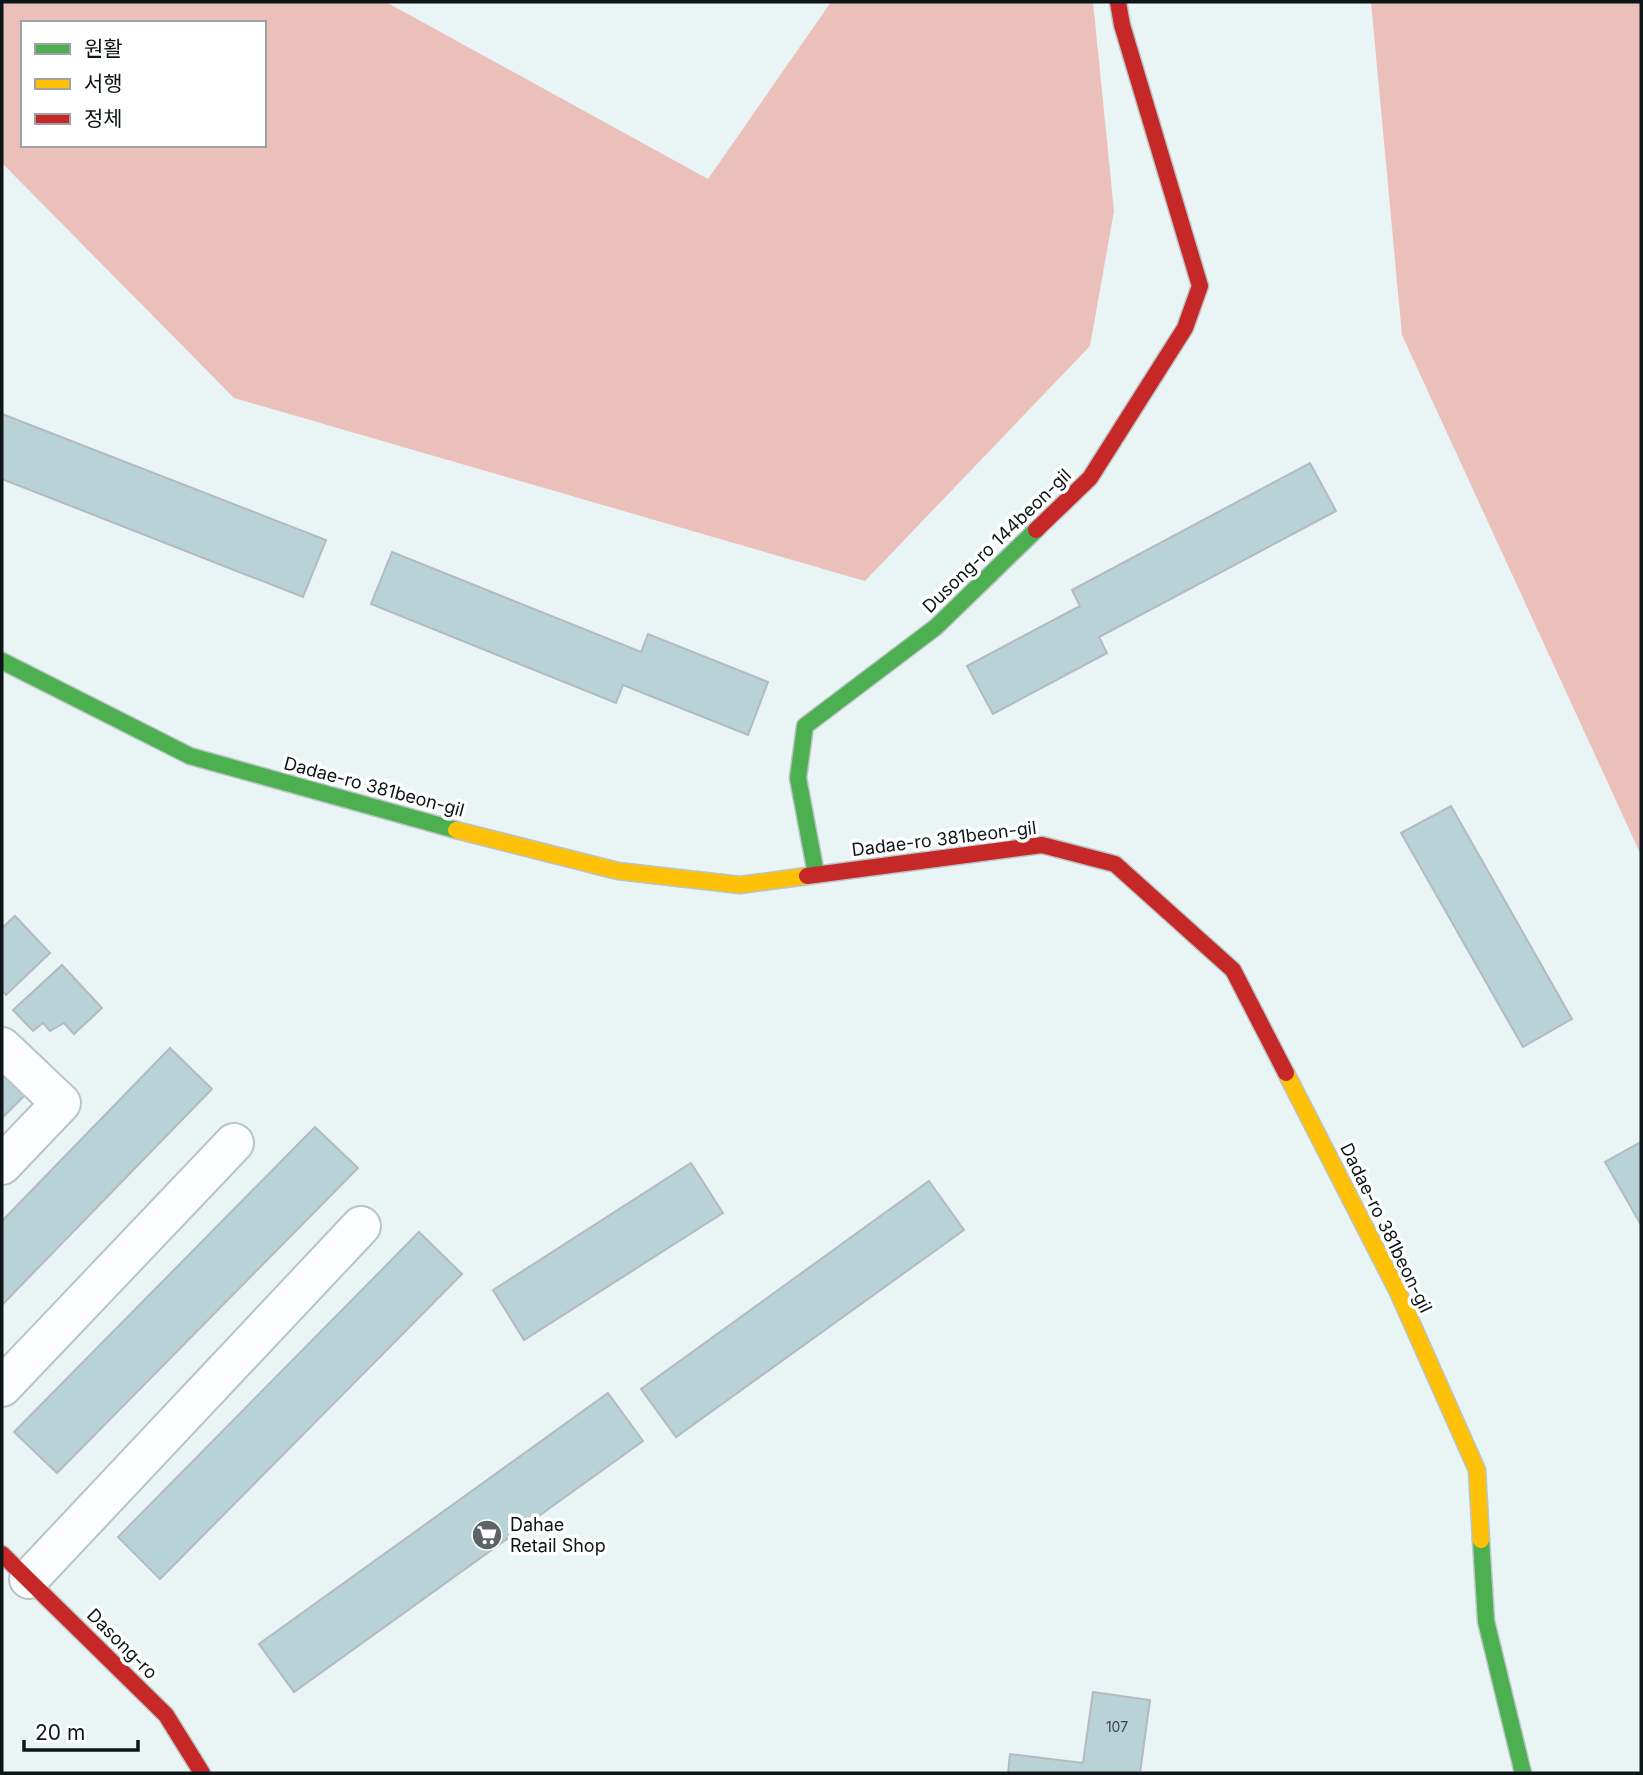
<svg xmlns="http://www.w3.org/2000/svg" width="1643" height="1775" font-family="Inter,'Noto Sans KR',sans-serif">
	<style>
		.forest { fill: #ebc0ba; fill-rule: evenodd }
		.building { fill: #b8d2d7; stroke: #b3bbbc; stroke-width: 2 }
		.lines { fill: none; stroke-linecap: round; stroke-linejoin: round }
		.street-casing { stroke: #bbc4c5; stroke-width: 42 }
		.fast-casing { stroke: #bbc4c5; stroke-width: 19 }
		.slow-casing { stroke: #bbc4c5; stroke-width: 19 }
		.jam-casing { stroke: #bbc4c5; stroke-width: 19 }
		.street { stroke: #fcfdfe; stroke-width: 38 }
		.fast { stroke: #4caf50; stroke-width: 16 }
		.slow { stroke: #ffc107; stroke-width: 16 }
		.jam { stroke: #c62828; stroke-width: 16 }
		.labels { text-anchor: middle; stroke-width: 7; stroke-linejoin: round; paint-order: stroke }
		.number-label { font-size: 14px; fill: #384446 }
		.street-label { font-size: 18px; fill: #0e1516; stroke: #fff }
		.poi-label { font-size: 18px; fill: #0e1516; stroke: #fff; text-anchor: start }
	</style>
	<rect width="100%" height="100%" fill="#e9f4f5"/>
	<g class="forest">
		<path d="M 2,2 L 386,2 L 708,179 L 831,2 L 1093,2 L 1114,211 L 1090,346 L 865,581 L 234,398 L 2,163 ZM 23,23 L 264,23 L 264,145 L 23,145 Z"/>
		<path d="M 1371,2 L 1641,2 L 1641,855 L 1402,335 Z"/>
	</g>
	<g class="building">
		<path d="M 2,414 L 326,540 L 303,597 L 2,479 Z"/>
		<path d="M 1310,463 L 1336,511 L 1099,637 L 1107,653 L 993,714 L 967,666 L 1080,606 L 1072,590 Z"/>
		<path d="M 392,552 L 641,652 L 648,634 L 768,682 L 748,735 L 623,685 L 616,703 L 371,604 Z"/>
		<path d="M 1451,806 L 1572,1019 L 1523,1047 L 1401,833 Z"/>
		<path d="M 15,916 L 50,953 L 6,995 L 2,990 L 2,928 Z"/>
		<path d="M 62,965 L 102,1008 L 74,1034 L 64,1023 L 50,1031 L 43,1023 L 33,1031 L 13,1010 Z"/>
		<path d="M 170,1048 L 212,1089 L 2,1305 L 2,1221 Z"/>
		<path d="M 2,1053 L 34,1086 L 2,1118 Z"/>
		<path d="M 315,1127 L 358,1168 L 57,1473 L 14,1432 Z"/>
		<path d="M 1641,1142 L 1641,1225 L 1605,1162 Z"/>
		<path d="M 691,1163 L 723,1213 L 524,1340 L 493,1290 Z"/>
		<path d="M 929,1181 L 964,1230 L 676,1437 L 641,1389 Z"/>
		<path d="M 419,1232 L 462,1274 L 160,1579 L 118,1537 Z"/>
		<path d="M 608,1393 L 643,1441 L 294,1692 L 259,1644 Z"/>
		<path d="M 1093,1692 L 1150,1700 L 1140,1773 L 1008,1773 L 1010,1754 L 1083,1763 Z"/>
	</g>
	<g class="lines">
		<g class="street-casing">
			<g id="street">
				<path d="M 2,1047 L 61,1103 L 2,1165"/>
				<path d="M 2,1387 L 234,1143"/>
				<path d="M 29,1579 L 361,1226"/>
			</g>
		</g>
		<g class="fast-casing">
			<g id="fast">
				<path d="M 2,661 L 190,756 L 456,830"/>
				<path d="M 816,874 L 798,778 L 805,726 L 936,627 L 1036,530"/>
				<path d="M 1481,1540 L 1486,1621 L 1523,1773"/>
			</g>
		</g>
		<g class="slow-casing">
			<g id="slow">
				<path d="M 456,830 L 618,871 L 740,885 L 807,876"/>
				<path d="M 1286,1073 L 1397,1290 L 1477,1470 L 1481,1540"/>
			</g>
		</g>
		<g class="jam-casing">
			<g id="jam">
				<path d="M 1036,530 L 1090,478 L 1185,328 L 1200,286 L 1122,25 L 1118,2"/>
				<path d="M 807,876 L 1042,845 L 1115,864 L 1233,970 L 1286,1073"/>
				<path d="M 2,1554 L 166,1715 L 202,1773"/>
			</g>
		</g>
		<use href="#street" class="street"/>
		<use href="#fast" class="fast"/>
		<use href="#slow" class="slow"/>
		<use href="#jam" class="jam"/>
	</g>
	<defs>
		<g id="supermarket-disc" transform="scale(1.575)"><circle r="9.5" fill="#5b6364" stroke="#fff"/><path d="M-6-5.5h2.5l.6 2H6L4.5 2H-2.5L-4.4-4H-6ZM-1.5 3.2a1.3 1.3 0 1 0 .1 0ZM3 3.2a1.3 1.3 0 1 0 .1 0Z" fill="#fff"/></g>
	</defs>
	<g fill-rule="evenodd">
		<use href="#supermarket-disc" x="487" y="1535"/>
	</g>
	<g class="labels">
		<g class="number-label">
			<text x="1117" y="1732">107</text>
		</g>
		<g class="street-label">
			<text transform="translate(997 541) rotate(-44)" y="6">Dusong-ro 144beon-gil</text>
			<text transform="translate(374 787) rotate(15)" y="6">Dadae-ro 381beon-gil</text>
			<text transform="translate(944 839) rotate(-7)" y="6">Dadae-ro 381beon-gil</text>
			<text transform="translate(1386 1228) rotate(64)" y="6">Dadae-ro 381beon-gil</text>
			<text transform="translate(122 1644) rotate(45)" y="6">Dasong-ro</text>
		</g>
		<g class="poi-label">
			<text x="510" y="1531">Dahae<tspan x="510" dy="21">Retail Shop</tspan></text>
		</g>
	</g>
	<rect width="1643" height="1775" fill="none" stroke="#0e1516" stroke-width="7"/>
	<rect x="21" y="21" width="245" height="126" fill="#ffffff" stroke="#9fa1a2" stroke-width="2"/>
	<rect x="35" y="44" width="35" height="10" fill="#4caf50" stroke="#9fa1a2" stroke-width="2"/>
	<text x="84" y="56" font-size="21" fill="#0e1516">원활</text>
	<rect x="35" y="79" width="35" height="10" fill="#ffc107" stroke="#9fa1a2" stroke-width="2"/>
	<text x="84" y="91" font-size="21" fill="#0e1516">서행</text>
	<rect x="35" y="114" width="35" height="10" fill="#c62828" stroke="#9fa1a2" stroke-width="2"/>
	<text x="84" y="126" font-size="21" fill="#0e1516">정체</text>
	<path d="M24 1740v10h114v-10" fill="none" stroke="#0e1516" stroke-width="3.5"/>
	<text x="35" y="1740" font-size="21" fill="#0e1516" stroke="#ffffff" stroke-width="5" paint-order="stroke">20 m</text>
</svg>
